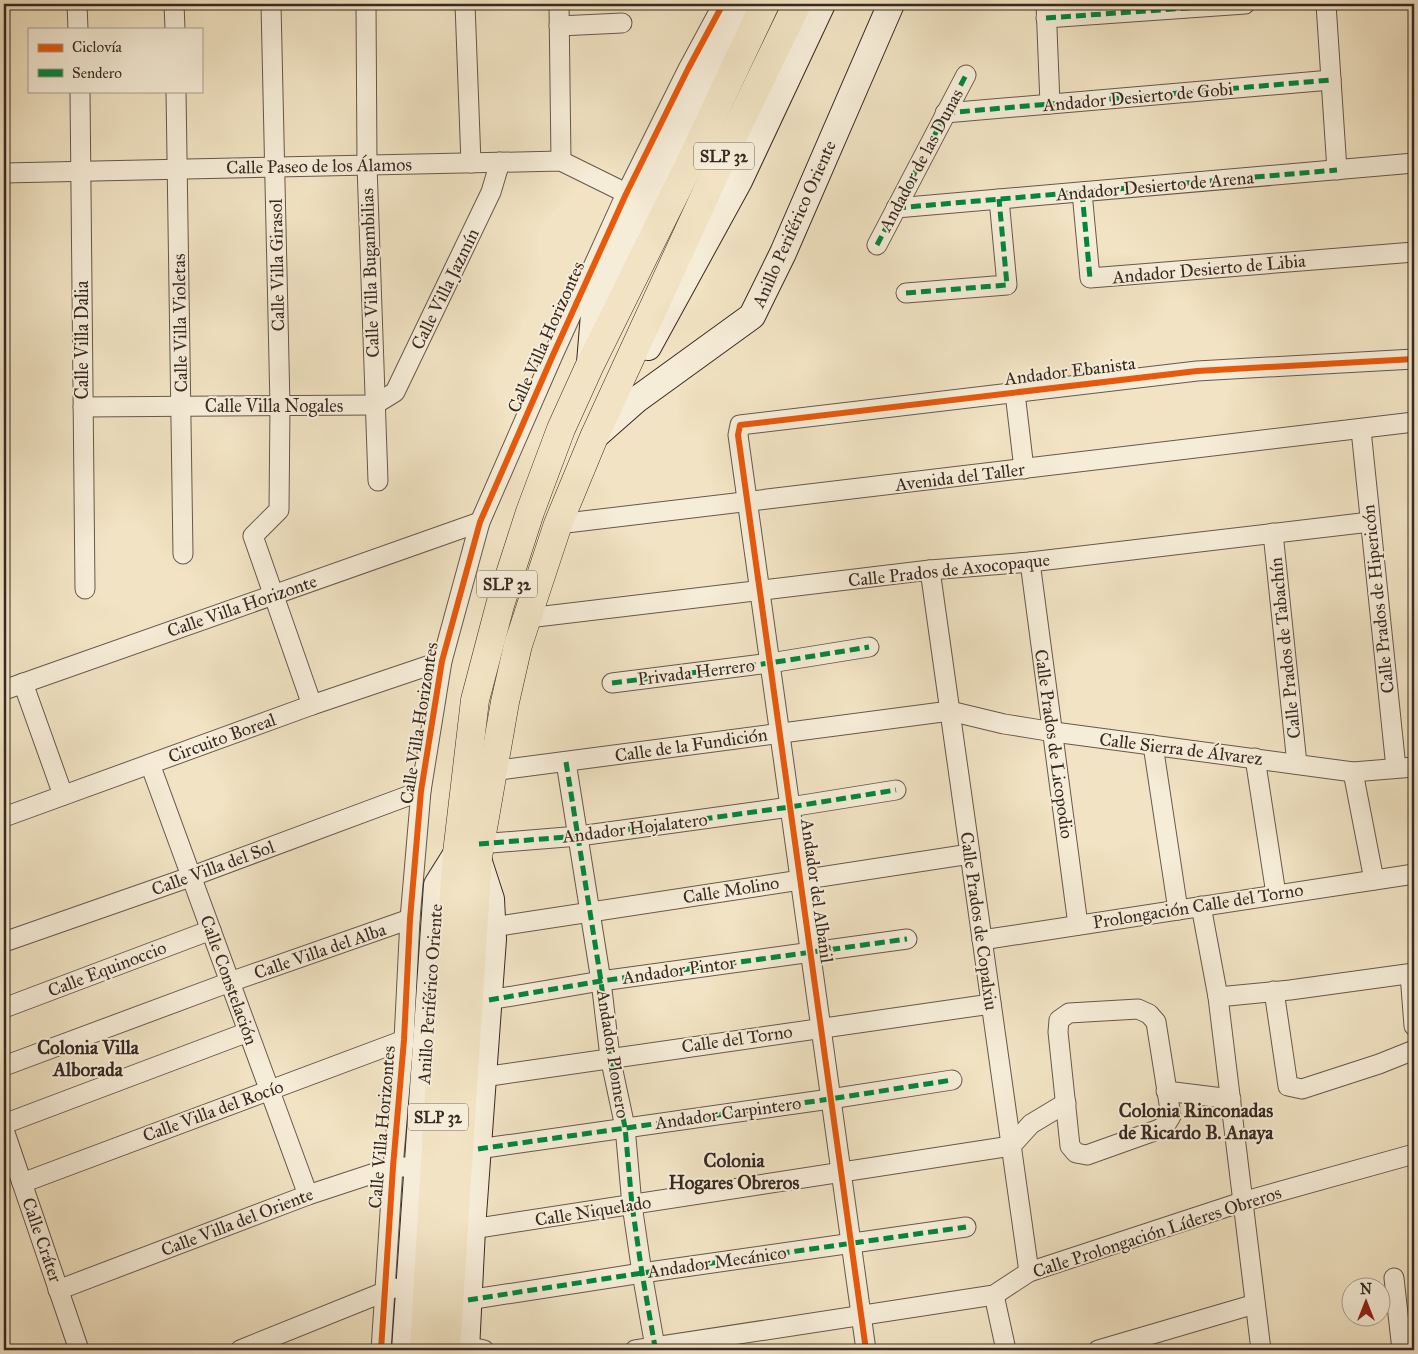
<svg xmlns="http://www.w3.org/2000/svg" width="1418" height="1354" font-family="'IM FELL Great Primer',serif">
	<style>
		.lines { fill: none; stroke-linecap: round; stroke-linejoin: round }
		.street-casing { stroke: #66584b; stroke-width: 21 }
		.secondary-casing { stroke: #382923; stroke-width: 28 }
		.highway-casing { stroke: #382923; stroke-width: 29 }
		.street { stroke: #f6edd8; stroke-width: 19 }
		.secondary { stroke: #f6edd8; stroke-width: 26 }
		.highway { stroke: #f1e3c3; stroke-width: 28 }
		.quiet { stroke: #00873e; stroke-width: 5; stroke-dasharray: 10 5; stroke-linecap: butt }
		.cycleway-casing { stroke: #f6edd8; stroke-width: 9 }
		.cycleway { stroke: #e8590c; stroke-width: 6 }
		.labels { text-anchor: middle; stroke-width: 4; stroke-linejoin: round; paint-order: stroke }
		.shield { fill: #f6edd8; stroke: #716459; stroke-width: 1 }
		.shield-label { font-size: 16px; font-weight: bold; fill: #382923 }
		.street-label { font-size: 18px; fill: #382923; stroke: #f6edd8 }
		.neighbourhood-label { font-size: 19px; font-weight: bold; fill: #382923; stroke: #f6edd8 }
	</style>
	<rect width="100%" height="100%" fill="#f1e3c3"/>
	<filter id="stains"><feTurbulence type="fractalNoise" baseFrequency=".004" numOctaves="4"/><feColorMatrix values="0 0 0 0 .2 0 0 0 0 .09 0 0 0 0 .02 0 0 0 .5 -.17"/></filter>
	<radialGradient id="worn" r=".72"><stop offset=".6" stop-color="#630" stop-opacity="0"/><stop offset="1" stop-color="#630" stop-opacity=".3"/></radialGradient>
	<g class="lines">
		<g class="street-casing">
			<g id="street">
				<path d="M 77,4 L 78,29"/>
				<path d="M 174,4 L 175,29"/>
				<path d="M 271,4 L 280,406 L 279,510 L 253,536 L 312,705"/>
				<path d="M 366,4 L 367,165 L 378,481"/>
				<path d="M 465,4 L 471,163"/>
				<path d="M 559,4 L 561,161"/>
				<path d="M 1046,4 L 1050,104"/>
				<path d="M 1326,4 L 1337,170"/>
				<path d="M 1046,18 L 1245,4"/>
				<path d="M 559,26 L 622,23"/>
				<path d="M 80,91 L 85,589"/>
				<path d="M 176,91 L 183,554"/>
				<path d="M 945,113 L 1331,80"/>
				<path d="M 4,173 L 561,161 L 638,199"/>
				<path d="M 1082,192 L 1090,278 L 1414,252"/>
				<path d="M 896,208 L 1414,163"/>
				<path d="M 877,245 L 966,75"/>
				<path d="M 906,293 L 1007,285 L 999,199"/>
				<path d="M 1015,393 L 1024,469"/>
				<path d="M 374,405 L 395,392 L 491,192 L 500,162"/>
				<path d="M 83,407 L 374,405"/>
				<path d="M 1361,430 L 1396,768"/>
				<path d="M 558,524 L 1414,422"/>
				<path d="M 1273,533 L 1297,764"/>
				<path d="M 1030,562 L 1078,925"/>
				<path d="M 930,570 L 1029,1272"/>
				<path d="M 528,618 L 930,570 L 1030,562 L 1370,522"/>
				<path d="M 23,683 L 63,795"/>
				<path d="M 612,683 L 770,663 L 869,647"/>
				<path d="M 4,690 L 480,522"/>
				<path d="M 1153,745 L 1178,910"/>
				<path d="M 1255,758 L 1276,894"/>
				<path d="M 566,762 L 601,981 L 610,1057 L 625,1127 L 632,1205 L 642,1273 L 655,1347"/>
				<path d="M 150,764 L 308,1195"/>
				<path d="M 492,771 L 950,711 L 1004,724 L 1054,732 L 1353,772 L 1414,767"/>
				<path d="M 1353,772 L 1374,880"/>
				<path d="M 4,817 L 312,705 L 442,661"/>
				<path d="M 479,844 L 579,836 L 790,807 L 896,790"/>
				<path d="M 1201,906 L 1218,997 L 1261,1350"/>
				<path d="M 493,927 L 970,854"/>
				<path d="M 982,940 L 1414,874"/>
				<path d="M 4,942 L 190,877 L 421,791"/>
				<path d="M 1410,974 L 1414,1026"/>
				<path d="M 1274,991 L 1288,1086 L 1302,1089 L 1379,1064 L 1414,1050"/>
				<path d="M 1218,997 L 1290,990 L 1414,973"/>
				<path d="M 489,1000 L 601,981 L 907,939"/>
				<path d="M 4,1008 L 211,930"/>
				<path d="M 1138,1009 L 1149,1014 L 1156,1022 L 1171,1116 L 1165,1126 L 1157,1130 L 1087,1155 L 1076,1153 L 1070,1146 L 1058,1032 L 1059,1020 L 1069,1013 Z"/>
				<path d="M 4,1066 L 230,982 L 410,919"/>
				<path d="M 483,1077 L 991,1004"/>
				<path d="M 1166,1091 L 1231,1099"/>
				<path d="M 4,1124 L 248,1032"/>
				<path d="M 4,1130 L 79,1350"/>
				<path d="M 478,1149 L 830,1099 L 952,1080"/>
				<path d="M 22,1183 L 404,1040"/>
				<path d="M 472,1229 L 1011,1146 L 1031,1124 L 1066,1103"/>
				<path d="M 1394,1278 L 1402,1350"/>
				<path d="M 58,1290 L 308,1195 L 393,1167 L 405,1167"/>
				<path d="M 994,1295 L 1006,1350"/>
				<path d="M 468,1300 L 642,1273 L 966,1227"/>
				<path d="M 466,1346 L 484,1350"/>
				<path d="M 240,1350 L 394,1288"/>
				<path d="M 381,1350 L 393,1167 L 404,1040 L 410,919 L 421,791 L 442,661 L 480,522 L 553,355 L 626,194 L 688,69 L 723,4"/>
				<path d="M 635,1350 L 994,1295 L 1029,1272 L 1242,1202 L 1414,1154"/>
				<path d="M 866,1350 L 738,435 L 740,425 L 1197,371 L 1414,359"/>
				<path d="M 1098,1350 L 1255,1304"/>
			</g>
		</g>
		<g class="secondary-casing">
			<g id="secondary">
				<path d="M 648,347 L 739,181 L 822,4"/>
				<path d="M 590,363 L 594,314 L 644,202 L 744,4"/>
				<path d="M 594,437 L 636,400 L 752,316 L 783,253 L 891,4"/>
				<path d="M 405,1350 L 437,885 L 457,853"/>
				<path d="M 466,1350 L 472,1229 L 493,939 L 491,899 L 478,859"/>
			</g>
		</g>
		<g class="highway-casing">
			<g id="highway">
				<path d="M 424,1350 L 438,1109 L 457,853 L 475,700 L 500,605 L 530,512 L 561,429 L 590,365 L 691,161 L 765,4"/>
				<path d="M 446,1350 L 478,857 L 505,702 L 518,645 L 558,524 L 594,437 L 719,165 L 797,4"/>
			</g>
		</g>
		<use href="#street" class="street"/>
		<use href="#secondary" class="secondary"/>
		<use href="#highway" class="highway"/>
		<g class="quiet">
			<path d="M 1046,18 L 1245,4"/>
			<path d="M 945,113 L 1331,80"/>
			<path d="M 1082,192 L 1090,278"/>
			<path d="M 896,208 L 1337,170"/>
			<path d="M 877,245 L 966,75"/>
			<path d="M 906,293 L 1007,285 L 999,199"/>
			<path d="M 612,683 L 770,663 L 869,647"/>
			<path d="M 566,762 L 601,981 L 610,1057 L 625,1127 L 632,1205 L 642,1273 L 655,1347"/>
			<path d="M 479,844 L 579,836 L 790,807 L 896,790"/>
			<path d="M 489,1000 L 601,981 L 907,939"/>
			<path d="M 478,1149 L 830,1099 L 952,1080"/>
			<path d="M 468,1300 L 642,1273 L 966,1227"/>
		</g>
		<g class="cycleway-casing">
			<g id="cycleway">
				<path d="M 381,1350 L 393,1167 L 404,1040 L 410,919 L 421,791 L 442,661 L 480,522 L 553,355 L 626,194 L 688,69 L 723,4"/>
				<path d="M 866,1350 L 738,435 L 740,425 L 1197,371 L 1414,359"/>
			</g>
		</g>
		<use href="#cycleway" class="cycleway"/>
	</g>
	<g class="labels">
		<g class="shield">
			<rect x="694" y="142.5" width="60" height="27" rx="4"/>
			<rect x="477" y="570.5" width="60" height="27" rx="4"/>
			<rect x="408" y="1103.5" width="60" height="27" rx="4"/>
		</g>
		<g class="shield-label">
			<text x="724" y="162">SLP 32</text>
			<text x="507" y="590">SLP 32</text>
			<text x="438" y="1123">SLP 32</text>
		</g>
		<g class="street-label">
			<text transform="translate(1138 97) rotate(-5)" y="6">Andador Desierto de Gobi</text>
			<text transform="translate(921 160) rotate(-62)" y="6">Andador de las Dunas</text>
			<text transform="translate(319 166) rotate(-1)" y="6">Calle Paseo de los Álamos</text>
			<text transform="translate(1155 186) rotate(-5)" y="6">Andador Desierto de Arena</text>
			<text transform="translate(794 224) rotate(-66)" y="6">Anillo Periférico Oriente</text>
			<text transform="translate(277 265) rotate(-91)" y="6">Calle Villa Girasol</text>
			<text transform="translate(1209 269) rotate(-5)" y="6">Andador Desierto de Libia</text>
			<text transform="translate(370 273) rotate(-92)" y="6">Calle Villa Bugambilias</text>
			<text transform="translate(445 289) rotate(-64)" y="6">Calle Villa Jazmín</text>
			<text transform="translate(180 323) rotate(-91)" y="6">Calle Villa Violetas</text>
			<text transform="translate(546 337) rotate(-66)" y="6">Calle Villa Horizontes</text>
			<text transform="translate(82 340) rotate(-90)" y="6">Calle Villa Dalia</text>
			<text transform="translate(1070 371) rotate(-7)" y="6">Andador Ebanista</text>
			<text x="274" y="412">Calle Villa Nogales</text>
			<text transform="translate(960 477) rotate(-7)" y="6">Avenida del Taller</text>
			<text transform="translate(949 570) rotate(-6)" y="6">Calle Prados de Axocopaque</text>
			<text transform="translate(1378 599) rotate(-96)" y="6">Calle Prados de Hipericón</text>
			<text transform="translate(242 606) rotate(-19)" y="6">Calle Villa Horizonte</text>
			<text transform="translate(1285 648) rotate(-96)" y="6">Calle Prados de Tabachín</text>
			<text transform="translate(696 672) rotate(-7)" y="6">Privada Herrero</text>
			<text transform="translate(419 723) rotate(-81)" y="6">Calle Villa Horizontes</text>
			<text transform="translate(222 738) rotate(-20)" y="6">Circuito Boreal</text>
			<text transform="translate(1054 744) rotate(82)" y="6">Calle Prados de Licopodio</text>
			<text transform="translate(691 745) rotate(-8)" y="6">Calle de la Fundición</text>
			<text transform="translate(1181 749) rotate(7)" y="6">Calle Sierra de Álvarez</text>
			<text transform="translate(635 828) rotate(-7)" y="6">Andador Hojalatero</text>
			<text transform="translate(213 868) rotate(-20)" y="6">Calle Villa del Sol</text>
			<text transform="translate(731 890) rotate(-9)" y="6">Calle Molino</text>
			<text transform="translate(817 891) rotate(82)" y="6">Andador del Albañil</text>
			<text transform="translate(1198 906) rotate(-9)" y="6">Prolongación Calle del Torno</text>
			<text transform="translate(979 921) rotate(82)" y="6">Calle Prados de Copalxiu</text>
			<text transform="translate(320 951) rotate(-19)" y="6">Calle Villa del Alba</text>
			<text transform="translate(107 969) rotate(-21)" y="6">Calle Equinoccio</text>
			<text transform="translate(679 970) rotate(-8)" y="6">Andador Pintor</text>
			<text transform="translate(229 980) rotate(70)" y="6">Calle Constelación</text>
			<text transform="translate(430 994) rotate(-86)" y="6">Anillo Periférico Oriente</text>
			<text transform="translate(737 1039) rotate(-8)" y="6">Calle del Torno</text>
			<text transform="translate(613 1054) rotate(81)" y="6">Andador Plomero</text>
			<text transform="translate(213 1111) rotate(-20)" y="6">Calle Villa del Rocío</text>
			<text transform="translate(728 1113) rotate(-8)" y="6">Andador Carpintero</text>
			<text transform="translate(382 1127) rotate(-85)" y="6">Calle Villa Horizontes</text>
			<text transform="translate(593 1211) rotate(-9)" y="6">Calle Niquelado</text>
			<text transform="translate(237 1222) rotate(-21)" y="6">Calle Villa del Oriente</text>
			<text transform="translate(1157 1232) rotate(-18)" y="6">Calle Prolongación Líderes Obreros</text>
			<text transform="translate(42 1240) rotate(71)" y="6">Calle Cráter</text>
			<text transform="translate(717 1262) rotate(-8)" y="6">Andador Mecánico</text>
		</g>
		<g class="neighbourhood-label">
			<text x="88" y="1054">Colonia Villa<tspan x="88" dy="22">Alborada</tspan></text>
			<text x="1196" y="1117">Colonia Rinconadas<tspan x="1196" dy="22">de Ricardo B. Anaya</tspan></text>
			<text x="734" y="1167">Colonia<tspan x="734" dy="22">Hogares Obreros</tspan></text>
		</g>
	</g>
	<rect width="1418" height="1354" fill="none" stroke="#f1e3c3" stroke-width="20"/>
	<rect x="5" y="5" width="1408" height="1344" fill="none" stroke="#382923" stroke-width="2.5"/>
	<rect x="10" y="10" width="1398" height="1334" fill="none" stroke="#382923"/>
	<rect x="28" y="28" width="175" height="65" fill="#f6edd8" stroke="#aa9f90"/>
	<rect x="38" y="44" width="25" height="8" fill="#e8590c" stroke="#aa9f90"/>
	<text x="72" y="52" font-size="15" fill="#382923">Ciclovía</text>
	<rect x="38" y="69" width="25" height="8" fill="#00873e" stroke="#aa9f90"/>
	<text x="72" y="78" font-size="15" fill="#382923">Sendero</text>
	<g transform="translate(1366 1302)"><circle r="24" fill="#f6edd8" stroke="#aa9f90"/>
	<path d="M0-4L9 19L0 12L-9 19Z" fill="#8f2418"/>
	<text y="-8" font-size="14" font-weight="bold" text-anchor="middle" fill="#382923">N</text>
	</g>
	<rect width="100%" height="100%" filter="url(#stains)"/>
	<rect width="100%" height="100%" fill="url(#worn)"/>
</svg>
